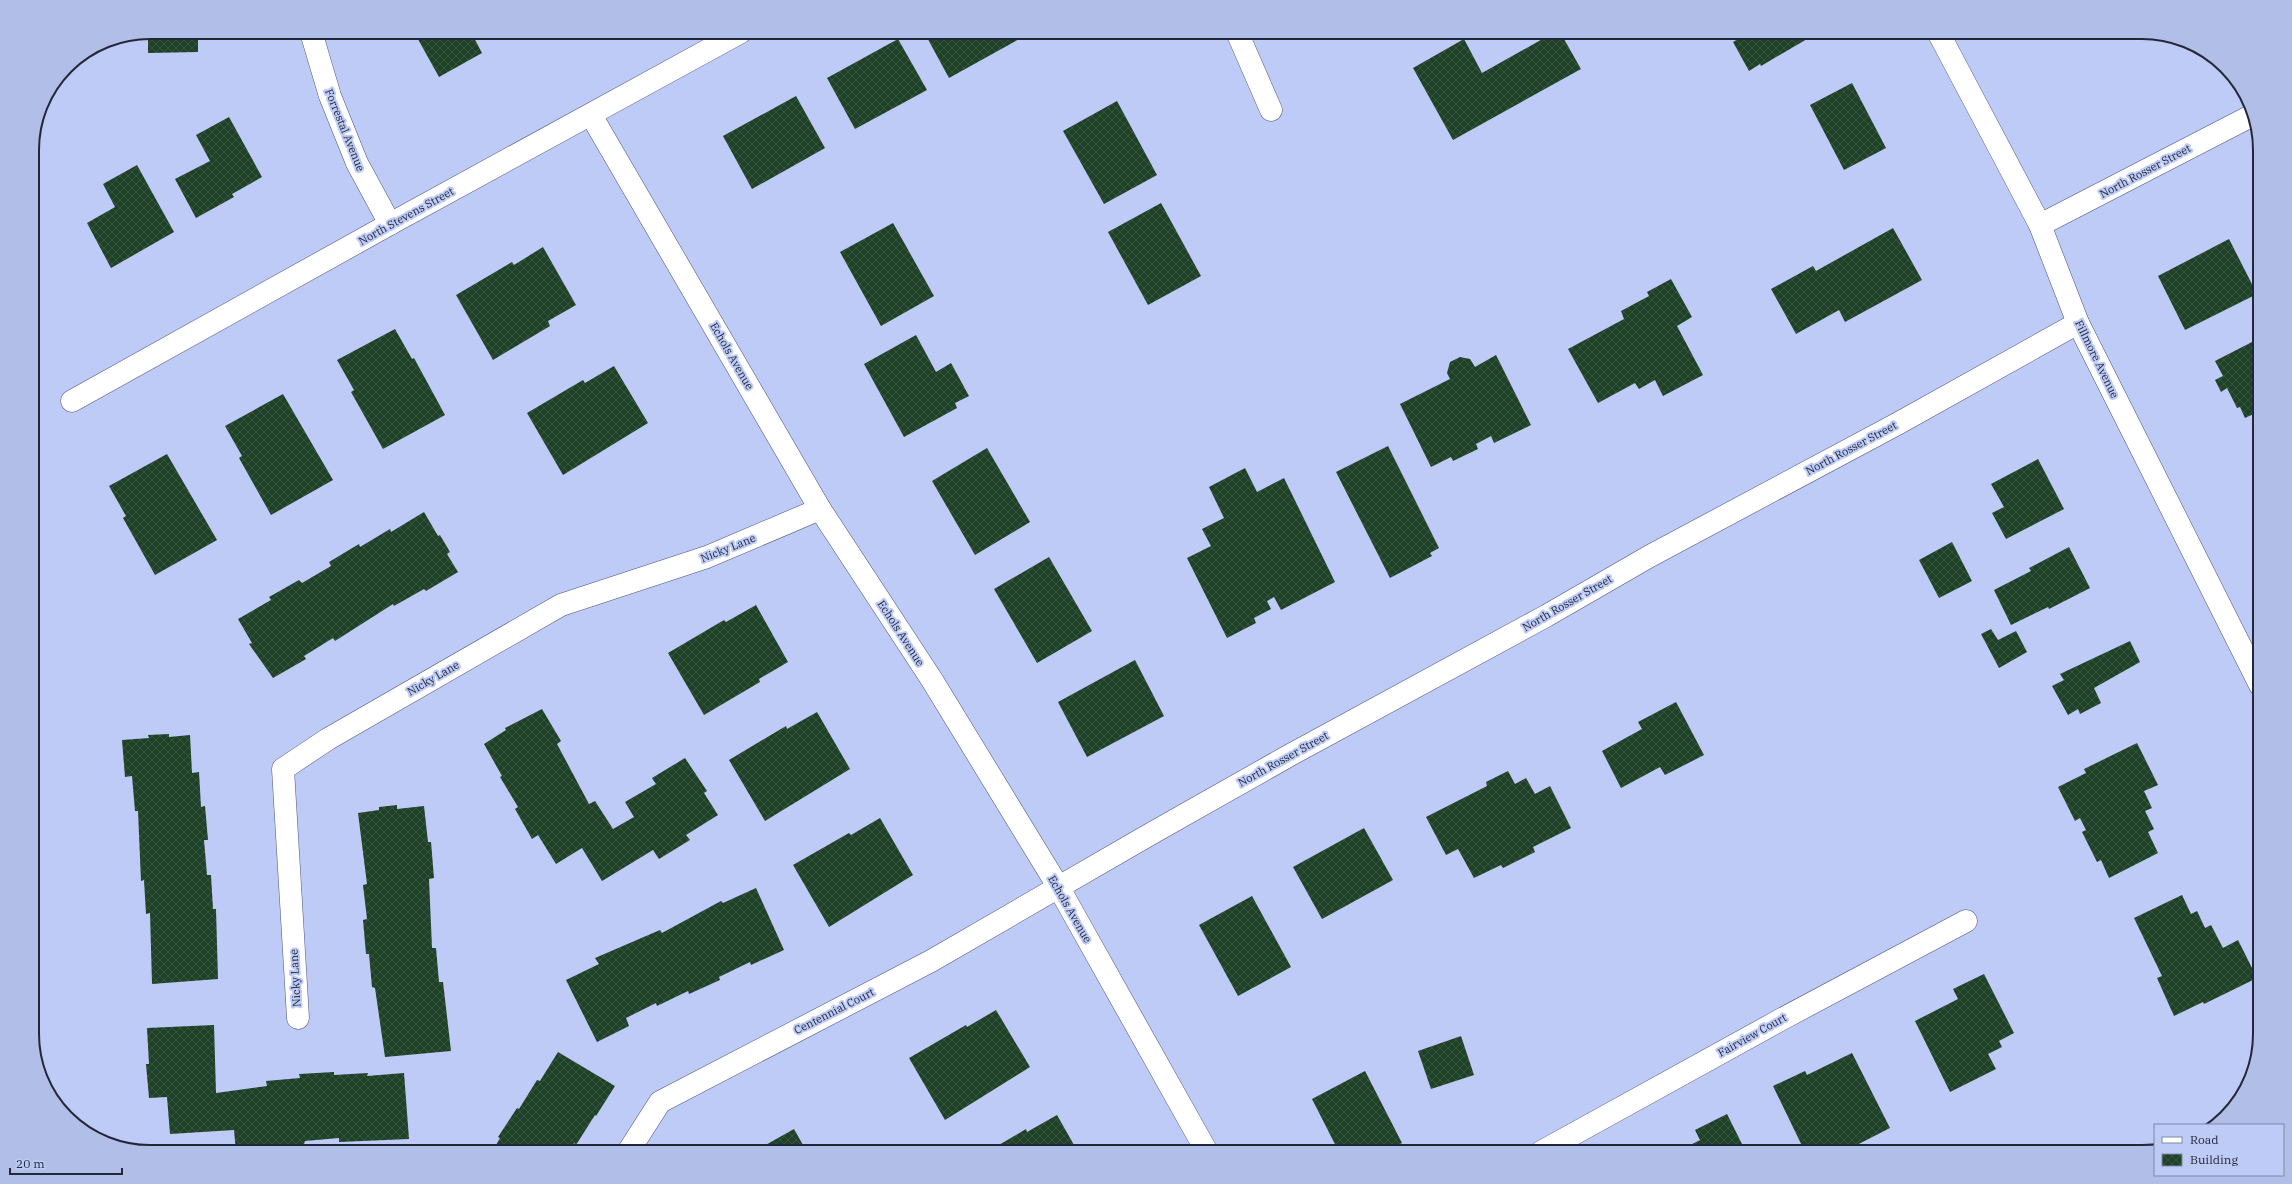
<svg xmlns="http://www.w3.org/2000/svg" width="2292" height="1184" font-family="'IBM Plex Serif',serif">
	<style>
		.building { fill: url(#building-cross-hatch) }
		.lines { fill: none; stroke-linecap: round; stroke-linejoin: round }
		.minor-casing { stroke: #4a557a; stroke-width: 23 }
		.minor { stroke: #fff; stroke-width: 22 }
		.labels { text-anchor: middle; stroke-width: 4; stroke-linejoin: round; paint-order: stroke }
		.street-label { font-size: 11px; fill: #232838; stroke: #bdcbf6 }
		.rim { fill: none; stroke: #232838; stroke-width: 2 }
	</style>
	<defs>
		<pattern id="building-cross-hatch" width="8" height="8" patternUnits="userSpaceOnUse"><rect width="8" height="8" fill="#1e4127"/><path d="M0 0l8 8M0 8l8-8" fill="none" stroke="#36543e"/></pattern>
	</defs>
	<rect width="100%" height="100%" fill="#bdcbf6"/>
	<g class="building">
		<path d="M 148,32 L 198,32 L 198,52 L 148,53 Z"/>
		<path d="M 414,32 L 471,32 L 482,53 L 439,77 Z"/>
		<path d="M 924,32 L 1018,32 L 1021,38 L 949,78 Z"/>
		<path d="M 1555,32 L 1560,32 L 1581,69 L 1453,140 L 1413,68 L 1464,39 L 1482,73 Z"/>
		<path d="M 1741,32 L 1819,32 L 1761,66 L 1760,64 L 1749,71 L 1733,42 L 1743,36 Z"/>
		<path d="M 898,39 L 927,90 L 855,129 L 827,78 Z"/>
		<path d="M 1852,83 L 1886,148 L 1844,170 L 1810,105 Z"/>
		<path d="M 796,96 L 825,148 L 752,189 L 723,136 Z"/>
		<path d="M 1117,101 L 1157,175 L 1104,204 L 1063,131 Z"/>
		<path d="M 229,117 L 262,177 L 232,194 L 234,197 L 196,218 L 175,179 L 210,161 L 196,135 Z"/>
		<path d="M 137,165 L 174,232 L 111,268 L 87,223 L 115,207 L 103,184 Z"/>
		<path d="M 1161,203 L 1201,276 L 1148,305 L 1108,232 Z"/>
		<path d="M 893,223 L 934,296 L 881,326 L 840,252 Z"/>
		<path d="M 1893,228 L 1922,280 L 1845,322 L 1839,310 L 1796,334 L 1771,289 L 1813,266 L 1816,271 Z"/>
		<path d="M 2229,239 L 2257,294 L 2185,330 L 2158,276 Z"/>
		<path d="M 543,247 L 576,305 L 548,321 L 550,326 L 493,360 L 456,295 L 512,262 L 514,265 Z"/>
		<path d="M 1671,279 L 1692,317 L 1677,326 L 1703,375 L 1663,396 L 1655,380 L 1639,389 L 1635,383 L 1598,403 L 1568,349 L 1624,319 L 1621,311 L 1649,296 L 1647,292 Z"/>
		<path d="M 395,329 L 412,359 L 414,358 L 445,415 L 383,449 L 351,392 L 354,390 L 337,360 Z"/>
		<path d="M 916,335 L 936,372 L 951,363 L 969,396 L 955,403 L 957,408 L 904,437 L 864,364 Z"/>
		<path d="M 2252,342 L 2260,358 L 2260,411 L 2245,418 L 2240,407 L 2237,408 L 2227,388 L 2221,392 L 2215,380 L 2223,376 L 2215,361 Z"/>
		<path d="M 1496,355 L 1531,425 L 1494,443 L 1491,436 L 1476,444 L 1478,449 L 1453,461 L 1451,457 L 1431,467 L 1400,404 L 1450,379 L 1447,373 L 1450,362 L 1460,357 L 1470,359 L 1475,367 Z"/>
		<path d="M 614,366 L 648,423 L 563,475 L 527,413 L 583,380 L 585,383 Z"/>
		<path d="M 283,394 L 333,480 L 271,515 L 239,458 L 242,456 L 225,426 Z"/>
		<path d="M 1388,446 L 1439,548 L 1430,553 L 1432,556 L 1390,578 L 1336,472 Z"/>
		<path d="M 987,448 L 1030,522 L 975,555 L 932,481 Z"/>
		<path d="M 167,454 L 217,540 L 155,575 L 123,518 L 126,516 L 109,486 Z"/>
		<path d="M 2038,459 L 2064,509 L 2006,539 L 1992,513 L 2004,507 L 1991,484 Z"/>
		<path d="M 1245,468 L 1257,492 L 1284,478 L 1335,582 L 1281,610 L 1274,597 L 1267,601 L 1271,609 L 1254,618 L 1256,623 L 1227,638 L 1187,558 L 1211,546 L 1202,529 L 1224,518 L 1209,487 Z"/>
		<path d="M 424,512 L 438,536 L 440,535 L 450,552 L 447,554 L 458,572 L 426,591 L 424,589 L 394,606 L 393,604 L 335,641 L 333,638 L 304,656 L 306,659 L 273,678 L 249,644 L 252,643 L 238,619 L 271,600 L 269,597 L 299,580 L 302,583 L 331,566 L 329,562 L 359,544 L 360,547 L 390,529 L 391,532 Z"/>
		<path d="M 1952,542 L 1972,581 L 1939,598 L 1919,560 Z"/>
		<path d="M 2069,547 L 2090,588 L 2049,609 L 2048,607 L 2011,625 L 1994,590 L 2031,571 L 2029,568 Z"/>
		<path d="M 1049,557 L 1092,631 L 1037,663 L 994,589 Z"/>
		<path d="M 756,605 L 788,662 L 759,679 L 760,682 L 704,715 L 668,653 L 724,620 L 726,622 Z"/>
		<path d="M 1991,629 L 1998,640 L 2016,631 L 2027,652 L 1999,668 L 1981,634 Z"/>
		<path d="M 2130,641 L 2140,662 L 2094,688 L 2101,703 L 2080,714 L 2078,709 L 2068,715 L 2052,686 L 2064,680 L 2060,674 Z"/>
		<path d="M 1135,660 L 1164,716 L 1087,757 L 1058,702 Z"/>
		<path d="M 1676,702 L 1704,755 L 1665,775 L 1660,767 L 1621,788 L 1602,751 L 1642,729 L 1638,722 Z"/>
		<path d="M 542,709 L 561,741 L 557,744 L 589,804 L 595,801 L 613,829 L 634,817 L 625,802 L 656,784 L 652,778 L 685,758 L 707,791 L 704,793 L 718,815 L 686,835 L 690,840 L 659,859 L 653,850 L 602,881 L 582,848 L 556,864 L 538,835 L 532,839 L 515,809 L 518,807 L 500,777 L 502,776 L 484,744 L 506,730 L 505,728 Z"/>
		<path d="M 817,712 L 850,769 L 765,821 L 729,760 L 786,726 L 787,729 Z"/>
		<path d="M 169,734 L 169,737 L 190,735 L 192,773 L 199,772 L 201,807 L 205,806 L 208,840 L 204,840 L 207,875 L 211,875 L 213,909 L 216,909 L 218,979 L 152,984 L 150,913 L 146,914 L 144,880 L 141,881 L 138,811 L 135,811 L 132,776 L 125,777 L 122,740 L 149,738 L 148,735 Z"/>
		<path d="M 2137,743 L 2158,785 L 2144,791 L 2152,808 L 2145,811 L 2154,829 L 2148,832 L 2158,853 L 2109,878 L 2101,860 L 2097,862 L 2082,832 L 2086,830 L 2080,818 L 2075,821 L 2058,787 L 2086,773 L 2084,769 Z"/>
		<path d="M 1508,771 L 1515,784 L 1526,778 L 1535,794 L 1550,786 L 1571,828 L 1533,847 L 1535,852 L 1503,868 L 1501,865 L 1474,878 L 1458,849 L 1446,855 L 1426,817 L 1487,786 L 1486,782 Z"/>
		<path d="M 397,805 L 397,809 L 424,806 L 428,842 L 431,842 L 434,878 L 429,879 L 432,948 L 436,948 L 439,982 L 443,982 L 451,1051 L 385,1057 L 375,988 L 372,987 L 369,954 L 366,954 L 363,920 L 367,919 L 363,885 L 367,884 L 358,813 L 379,810 L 379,807 Z"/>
		<path d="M 880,818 L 913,875 L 829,927 L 793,865 L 849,833 L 851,835 Z"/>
		<path d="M 1364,828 L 1393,880 L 1322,919 L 1293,867 Z"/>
		<path d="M 756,888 L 784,950 L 751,965 L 750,962 L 719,977 L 720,980 L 689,994 L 688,991 L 657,1006 L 656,1003 L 626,1018 L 629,1026 L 597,1042 L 566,980 L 599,964 L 595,958 L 660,930 L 662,933 L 721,901 L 723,903 Z"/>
		<path d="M 2182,895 L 2191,914 L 2197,911 L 2205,928 L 2211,925 L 2223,948 L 2238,940 L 2257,978 L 2204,1004 L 2203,1002 L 2174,1016 L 2157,978 L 2162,976 L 2134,918 Z"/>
		<path d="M 1252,896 L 1291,967 L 1238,996 L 1199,925 Z"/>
		<path d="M 1984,974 L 2014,1033 L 1999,1041 L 2002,1047 L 1988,1054 L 1996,1069 L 1950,1092 L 1915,1021 L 1958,999 L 1953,989 Z"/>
		<path d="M 996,1010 L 1030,1067 L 945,1120 L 909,1058 L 966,1025 L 967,1027 Z"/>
		<path d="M 214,1025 L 216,1093 L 267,1086 L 266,1081 L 300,1078 L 299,1074 L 334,1072 L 334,1075 L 368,1073 L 367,1076 L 404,1073 L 409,1139 L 339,1142 L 339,1138 L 305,1141 L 304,1144 L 271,1147 L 272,1152 L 236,1152 L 234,1130 L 170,1134 L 167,1097 L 149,1098 L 146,1064 L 149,1064 L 147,1028 Z"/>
		<path d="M 1461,1036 L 1474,1075 L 1431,1089 L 1418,1051 Z"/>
		<path d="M 558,1052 L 615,1086 L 596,1116 L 595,1115 L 576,1145 L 574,1143 L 568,1152 L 492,1152 L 500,1138 L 498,1137 L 517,1108 L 519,1109 L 537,1080 L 540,1081 Z"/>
		<path d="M 1852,1053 L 1890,1128 L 1843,1152 L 1805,1152 L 1773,1086 L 1805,1071 L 1807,1075 Z"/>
		<path d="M 1365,1071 L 1402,1143 L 1385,1152 L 1339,1152 L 1312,1099 Z"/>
		<path d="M 1727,1114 L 1746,1152 L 1677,1152 L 1700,1140 L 1695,1130 Z"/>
		<path d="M 1057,1115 L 1078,1152 L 987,1152 L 1026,1129 L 1027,1132 Z"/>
		<path d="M 794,1129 L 807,1152 L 753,1152 Z"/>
	</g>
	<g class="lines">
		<g class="minor-casing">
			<g id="minor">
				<path d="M 311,32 L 330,96 L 357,163 L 390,224"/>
				<path d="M 1237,32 L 1271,110"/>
				<path d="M 1938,32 L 2040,225 L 2078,323 L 2260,685"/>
				<path d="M 591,115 L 820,509 L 932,680 L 1059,888 L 1207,1152"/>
				<path d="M 2040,225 L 2251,116"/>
				<path d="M 72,401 L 390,224 L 741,32"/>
				<path d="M 298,1018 L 283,769 L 328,739 L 561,605 L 707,557 L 820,509"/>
				<path d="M 628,1152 L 660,1102 L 931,961 L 1154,832 L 1292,754 L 1546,616 L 1650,556 L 1897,424 L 2078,323"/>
				<path d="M 1541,1152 L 1782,1019 L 1966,921"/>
			</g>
		</g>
		<use href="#minor" class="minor"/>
	</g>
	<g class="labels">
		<g class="street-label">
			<text transform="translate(345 130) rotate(68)" y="4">Forrestal Avenue</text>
			<text transform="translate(2145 171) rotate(-28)" y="4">North Rosser Street</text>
			<text transform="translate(406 216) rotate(-29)" y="4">North Stevens Street</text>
			<text transform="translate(732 356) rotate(60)" y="4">Echols Avenue</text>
			<text transform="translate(2097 359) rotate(64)" y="4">Fillmore Avenue</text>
			<text transform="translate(1851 448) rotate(-28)" y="4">North Rosser Street</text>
			<text transform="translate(728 548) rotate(-22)" y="4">Nicky Lane</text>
			<text transform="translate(1567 603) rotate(-30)" y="4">North Rosser Street</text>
			<text transform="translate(901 633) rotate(57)" y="4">Echols Avenue</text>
			<text transform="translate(433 678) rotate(-30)" y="4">Nicky Lane</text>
			<text transform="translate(1283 759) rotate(-29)" y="4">North Rosser Street</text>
			<text transform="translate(1070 909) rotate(60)" y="4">Echols Avenue</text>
			<text transform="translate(295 978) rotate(-93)" y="4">Nicky Lane</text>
			<text transform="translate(834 1011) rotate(-27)" y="4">Centennial Court</text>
			<text transform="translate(1752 1035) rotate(-29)" y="4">Fairview Court</text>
		</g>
	</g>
	<path d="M0 0H2292V1184H0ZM150 39H2142A111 111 0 0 1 2253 150V1034A111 111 0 0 1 2142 1145H150A111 111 0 0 1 39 1034V150A111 111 0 0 1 150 39Z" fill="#b1bee7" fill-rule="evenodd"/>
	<path class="rim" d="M150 39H2142A111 111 0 0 1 2253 150V1034A111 111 0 0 1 2142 1145H150A111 111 0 0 1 39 1034V150A111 111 0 0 1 150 39Z"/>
	<rect x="2154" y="1124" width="130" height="52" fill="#bdcbf6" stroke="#7f8aaa"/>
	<rect x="2162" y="1137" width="20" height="6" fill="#ffffff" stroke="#7f8aaa"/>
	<text x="2190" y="1144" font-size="12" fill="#232838">Road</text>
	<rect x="2162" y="1154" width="20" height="12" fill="url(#building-cross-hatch)" stroke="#7f8aaa"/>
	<text x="2190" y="1164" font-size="12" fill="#232838">Building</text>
	<path d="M10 1168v6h112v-6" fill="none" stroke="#232838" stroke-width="2"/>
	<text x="16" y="1168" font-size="12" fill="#232838" stroke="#bdcbf6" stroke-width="3" paint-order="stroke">20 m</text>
</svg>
